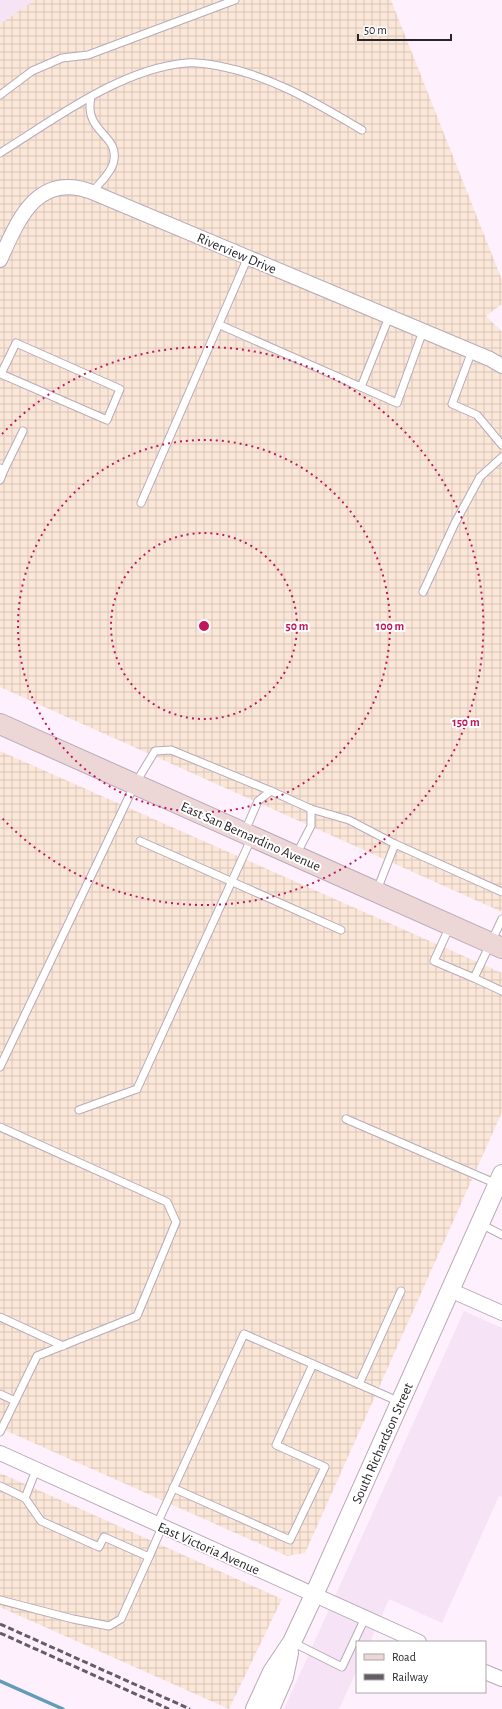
<svg xmlns="http://www.w3.org/2000/svg" width="502" height="1709" font-family="'Alegreya Sans',sans-serif">
	<style>
		.built { fill: #f7e3f6 }
		.industrial { fill: url(#industrial-grid) }
		.lines { fill: none; stroke-linecap: round; stroke-linejoin: round }
		.stream { stroke: #639cb9; stroke-width: 3.5 }
		.service-casing { stroke: #b8aab7; stroke-width: 9 }
		.minor-casing { stroke: #b8aab7; stroke-width: 16 }
		.tertiary-casing { stroke: #b8aab7; stroke-width: 20 }
		.secondary-casing { stroke: #b8aab7; stroke-width: 22 }
		.service { stroke: #fff; stroke-width: 7 }
		.minor { stroke: #fff; stroke-width: 14 }
		.tertiary { stroke: #fff; stroke-width: 18 }
		.secondary { stroke: #edd6d6; stroke-width: 20 }
		.rail { stroke: #655d64; stroke-width: 3; stroke-dasharray: 6 3; stroke-linecap: butt }
		.ring { fill: none; stroke: #c2185b; stroke-width: 2; stroke-dasharray: 2 4 }
		.labels { text-anchor: middle; stroke-width: 4; stroke-linejoin: round; paint-order: stroke }
		.street-label { font-size: 14px; fill: #2a252a; stroke: #fff }
		.centre { fill: #c2185b; stroke: #fff; stroke-width: 2 }
		.ring-label { font-size: 12px; text-anchor: middle; font-weight: bold; fill: #c2185b; stroke: #fff; stroke-width: 4; stroke-linejoin: round; paint-order: stroke }
	</style>
	<defs>
		<pattern id="industrial-grid" width="8" height="8" patternUnits="userSpaceOnUse"><rect width="8" height="8" fill="#fbe7d8"/><path d="M0 4h8M4 0v8" fill="none" stroke="#d7c6ba"/></pattern>
	</defs>
	<rect width="100%" height="100%" fill="#fff0fd"/>
	<g class="built">
		<path d="M 0,0 L 35,0 L 0,24 Z"/>
		<path d="M 464,1311 L 502,1328 L 502,1497 L 499,1496 L 442,1623 L 389,1599 L 370,1642 L 357,1642 L 357,1670 L 339,1709 L 284,1709 Z"/>
	</g>
	<g class="industrial">
		<path d="M 35,0 L 391,0 L 502,280 L 502,304 L 486,316 L 502,332 L 502,912 L 0,687 L 0,24 Z"/>
		<path d="M 0,751 L 502,973 L 502,1112 L 305,1553 L 287,1556 L 0,1428 Z"/>
		<path d="M 0,1473 L 282,1599 L 229,1709 L 0,1607 Z"/>
	</g>
	<g class="lines">
		<path class="stream" d="M 0,1681 L 63,1709"/>
		<g class="service-casing">
			<g id="service">
				<path d="M 0,95 L 32,71 L 62,58 L 88,55 L 235,0"/>
				<path d="M 91,97 C 83,134 122,134 113,164 C 110,174 99,184 92,192"/>
				<path d="M 0,153 C 55,119 120,69 186,63 C 197,62 208,64 219,66 C 272,76 316,103 362,130"/>
				<path d="M 220,325 L 397,403 L 423,331"/>
				<path d="M 472,351 L 452,404 L 477,415 L 502,445"/>
				<path d="M 0,374 L 1,374 L 107,420 L 120,389 L 16,343 L 1,374"/>
				<path d="M 361,387 L 389,317"/>
				<path d="M 0,468 L 4,470 L 23,431"/>
				<path d="M 0,480 L 4,470"/>
				<path d="M 141,503 L 248,257"/>
				<path d="M 423,592 L 455,523 L 480,477 L 502,457"/>
				<path d="M 245,831 L 258,801 L 271,791 L 311,809 L 349,820 L 395,844 L 377,890"/>
				<path d="M 140,841 L 341,930"/>
				<path d="M 395,844 L 502,892"/>
				<path d="M 296,855 L 311,826 L 311,809"/>
				<path d="M 502,919 L 474,978 L 502,991"/>
				<path d="M 450,926 L 434,961 L 474,978"/>
				<path d="M 0,1067 L 135,784 L 155,751 L 171,750 L 271,791"/>
				<path d="M 79,1110 L 137,1089 L 252,837"/>
				<path d="M 346,1119 L 497,1184"/>
				<path d="M 0,1127 L 167,1202 L 176,1222 L 137,1316 L 37,1356 L 0,1432"/>
				<path d="M 481,1224 L 502,1235"/>
				<path d="M 0,1317 L 63,1346"/>
				<path d="M 359,1384 L 401,1291"/>
				<path d="M 0,1394 L 15,1401"/>
				<path d="M 0,1486 L 25,1498 L 36,1470"/>
				<path d="M 173,1488 L 290,1540 L 325,1467 L 276,1445 L 313,1364"/>
				<path d="M 25,1498 L 41,1521 L 99,1547 L 104,1537 L 149,1557 L 162,1527"/>
				<path d="M 157,1524 L 244,1334 L 400,1402"/>
				<path d="M 0,1600 L 73,1619 L 109,1626 L 121,1619 L 149,1557"/>
				<path d="M 292,1642 L 342,1667 L 365,1618"/>
			</g>
		</g>
		<g class="minor-casing">
			<g id="minor">
				<path d="M 0,260 C 18,220 37,171 92,192 L 490,359 L 502,366"/>
				<path d="M 450,1290 L 502,1313"/>
				<path d="M 0,1453 L 419,1642"/>
				<path d="M 485,1672 L 502,1679"/>
			</g>
		</g>
		<g class="tertiary-casing">
			<g id="tertiary">
				<path d="M 255,1709 L 272,1672 L 292,1642 L 314,1595 L 502,1174"/>
				<path d="M 270,1709 L 284,1677 L 289,1653"/>
			</g>
		</g>
		<g class="secondary-casing">
			<path id="secondary" d="M 0,724 L 502,948"/>
		</g>
		<use href="#service" class="service"/>
		<use href="#minor" class="minor"/>
		<use href="#tertiary" class="tertiary"/>
		<use href="#secondary" class="secondary"/>
		<g class="rail">
			<path d="M 0,1624 L 190,1709"/>
			<path d="M 0,1633 L 169,1709"/>
		</g>
	</g>
	<g class="ring">
		<circle cx="204" cy="626" r="93"/>
		<circle cx="204" cy="626" r="186"/>
		<path d="M2 434A279 279 0 1 1 2 818"/>
	</g>
	<g class="labels">
		<g class="street-label">
			<text transform="translate(237 253) rotate(23)" y="5">Riverview Drive</text>
			<text transform="translate(251 836) rotate(24)" y="5">East San Bernardino Avenue</text>
			<text transform="translate(382 1443) rotate(-66)" y="5">South Richardson Street</text>
			<text transform="translate(209 1548) rotate(24)" y="5">East Victoria Avenue</text>
		</g>
	</g>
	<circle cx="204" cy="626" r="6" class="centre"/>
	<g class="ring-label">
		<text x="297" y="630">50 m</text>
		<text x="390" y="630">100 m</text>
		<text x="466" y="726">150 m</text>
	</g>
	<rect x="356" y="1641" width="130" height="52" fill="#ffffff" stroke="#aaa8aa"/>
	<rect x="364" y="1654" width="20" height="6" fill="#edd6d6" stroke="#aaa8aa"/>
	<text x="392" y="1661" font-size="12" fill="#2a252a">Road</text>
	<rect x="364" y="1674" width="20" height="6" fill="#655d64" stroke="#aaa8aa"/>
	<text x="392" y="1681" font-size="12" fill="#2a252a">Railway</text>
	<path d="M358 34v6h93v-6" fill="none" stroke="#2a252a" stroke-width="2"/>
	<text x="364" y="34" font-size="12" fill="#2a252a" stroke="#ffffff" stroke-width="3" paint-order="stroke">50 m</text>
</svg>
